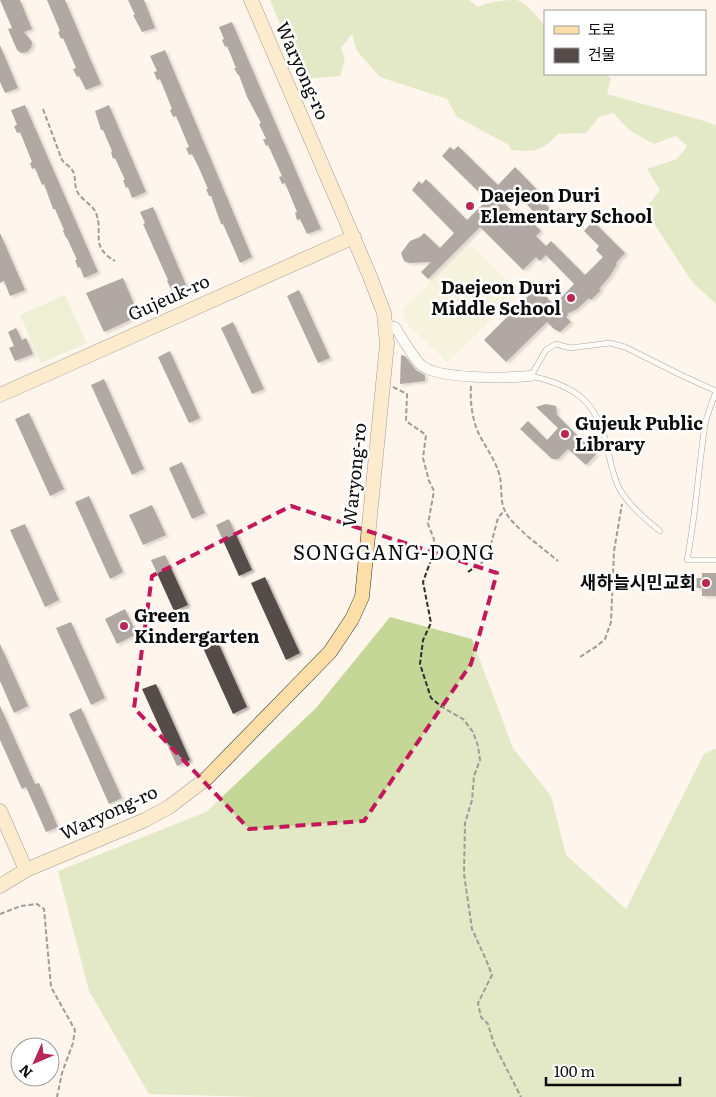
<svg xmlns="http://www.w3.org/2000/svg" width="716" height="1097" font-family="Literata,'Noto Sans KR',serif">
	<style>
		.green { fill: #dce7b7 }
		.forest { fill: #c4d797 }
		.pitch { fill: #ebefc9 }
		.building { fill: #554b49; fill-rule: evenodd; filter: url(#shadow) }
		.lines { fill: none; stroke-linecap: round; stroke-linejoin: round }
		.lane-casing { stroke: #3f3f3f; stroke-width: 6 }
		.street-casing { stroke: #3f3f3f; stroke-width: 11 }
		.secondary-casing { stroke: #2e2e2e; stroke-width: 15 }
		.path { stroke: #2e2e2e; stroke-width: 2; stroke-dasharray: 5 2.5; stroke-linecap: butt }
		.lane { stroke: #fff; stroke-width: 5 }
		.street { stroke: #fff; stroke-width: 10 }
		.secondary { stroke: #fcdea9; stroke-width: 14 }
		.marked { fill: none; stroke: #c2185b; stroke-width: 4; stroke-dasharray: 10 6; stroke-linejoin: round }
		.poi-dot { fill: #b72954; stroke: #fff; stroke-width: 2 }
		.labels { text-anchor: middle; stroke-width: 5; stroke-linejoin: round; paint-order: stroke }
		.street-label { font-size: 18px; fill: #0c0c0c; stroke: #fff }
		.poi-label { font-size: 18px; font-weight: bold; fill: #0c0c0c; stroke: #fff; text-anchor: start }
		.quarter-label { font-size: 20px; letter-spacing: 1px; fill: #0c0c0c; stroke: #fff }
	</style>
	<defs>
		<filter id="shadow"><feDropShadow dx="3" dy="2" stdDeviation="1" flood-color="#0004"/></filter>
	</defs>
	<rect width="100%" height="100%" fill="#fef6ec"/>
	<path class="green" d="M 65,295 L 87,343 L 41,363 L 20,315 Z"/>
	<g class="forest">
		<path d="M 270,0 L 469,0 L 478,7 C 489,1 505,0 517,0 C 528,3 537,18 545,25 L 545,74 L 605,74 L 611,78 L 607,94 L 708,122 L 716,126 L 716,304 L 692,282 L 650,217 L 649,204 L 660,190 L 647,169 L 677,159 L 687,146 L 676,136 L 654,144 L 629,130 L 613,113 L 599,117 L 586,133 L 558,134 C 541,152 535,152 511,150 L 509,145 L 457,117 L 447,99 L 380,77 L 357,51 L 352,34 L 341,48 L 345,59 L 340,76 L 303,79 Z"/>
		<path d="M 390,617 L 472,639 L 513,748 L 551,796 L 566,855 L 626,909 L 704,754 L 716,748 L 716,1097 L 256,1097 L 149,1094 L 89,991 L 58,871 L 206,812 L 316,708 Z"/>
	</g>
	<path class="pitch" d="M 470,244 L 520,293 L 447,362 L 406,323 L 401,311 Z"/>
	<g class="building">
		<path d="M 0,0 L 20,0 L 32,29 L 24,32 L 32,42 L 31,48 L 27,52 L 21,53 L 17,50 L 8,29 L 12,28 Z"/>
		<path d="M 47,0 L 65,0 L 101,84 L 86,90 L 79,76 L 77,77 L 73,69 L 76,68 L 63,38 L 61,39 L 58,32 L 60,31 Z"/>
		<path d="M 128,0 L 144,0 L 155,28 L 142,32 L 133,15 L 135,15 Z"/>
		<path d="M 232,22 L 321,229 L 307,234 L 300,219 L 297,220 L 295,213 L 297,212 L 285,183 L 282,184 L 279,177 L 282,176 L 268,145 L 266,146 L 263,139 L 266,139 L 259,124 L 261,123 L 247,97 L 239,75 L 238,75 L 234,68 L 236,68 L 227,46 L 225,47 L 222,40 L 224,39 L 219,27 Z"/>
		<path d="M 0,45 L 18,88 L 5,93 L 0,82 Z"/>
		<path d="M 165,50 L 252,257 L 240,263 L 223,224 L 221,224 L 211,196 L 209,196 L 206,189 L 208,189 L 199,168 L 192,154 L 189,155 L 186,148 L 189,147 L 176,116 L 173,117 L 170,110 L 172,109 L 160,79 L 157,80 L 154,72 L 157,71 L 150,56 Z"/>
		<path d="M 25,105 L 98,272 L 84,278 L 80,267 L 78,268 L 75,260 L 77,260 L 67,238 L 66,238 L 63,231 L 64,230 L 55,209 L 53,209 L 44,184 L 42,185 L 35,168 L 32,169 L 30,163 L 32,162 L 20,132 L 17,133 L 14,126 L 17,125 L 11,110 Z"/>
		<path d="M 109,105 L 146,192 L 132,198 L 128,187 L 126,188 L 123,180 L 125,180 L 115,158 L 113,159 L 111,152 L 112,151 L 103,130 L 101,130 L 95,111 Z"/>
		<path d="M 458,146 L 498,185 L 515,167 L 548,201 L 545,204 L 554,212 L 551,220 L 548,222 L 529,219 L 541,231 L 536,236 L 546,246 L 551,241 L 585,275 L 603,257 L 596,250 L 599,246 L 584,231 L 593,221 L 625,253 L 616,263 L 617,264 L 610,276 L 599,289 L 601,290 L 591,300 L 589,298 L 577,309 L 567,314 L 568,315 L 566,317 L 571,322 L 560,332 L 554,329 L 547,322 L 506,362 L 484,340 L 537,287 L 554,305 L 574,284 L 546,255 L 540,261 L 536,257 L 523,270 L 480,227 L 428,279 L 421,272 L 431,262 L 409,263 L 404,261 L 401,253 L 410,241 L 420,237 L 424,233 L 440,248 L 454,233 L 412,190 L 419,181 L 422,184 L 426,179 L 467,220 L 487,200 L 442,156 L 450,147 L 454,150 ZM 515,192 L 532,210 L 521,220 L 504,203 Z"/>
		<path d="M 153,207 L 189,292 L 175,297 L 167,281 L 168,280 L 143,224 L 145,223 L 140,212 Z"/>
		<path d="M 0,233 L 25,290 L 10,296 L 4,281 L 0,283 Z"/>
		<path d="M 123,278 L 139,316 L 104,332 L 86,293 Z"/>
		<path d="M 299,290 L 330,358 L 318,363 L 287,296 Z"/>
		<path d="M 233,322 L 264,389 L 252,394 L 221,328 Z"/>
		<path d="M 16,328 L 22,340 L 26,338 L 33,354 L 15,361 L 9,348 L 14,346 L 8,332 Z"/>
		<path d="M 170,351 L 200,418 L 189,423 L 158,357 Z"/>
		<path d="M 401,355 L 405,356 L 416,370 L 425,375 L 425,381 L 400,384 Z"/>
		<path d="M 104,379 L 144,469 L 132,475 L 91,385 Z"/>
		<path d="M 546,404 L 556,406 L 557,415 L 596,454 L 586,465 L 568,449 L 558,459 L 552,459 L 520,429 L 528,421 L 547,440 L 558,428 L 536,407 Z"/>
		<path d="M 29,413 L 64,489 L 50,496 L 15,419 Z"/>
		<path d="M 182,462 L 205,513 L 192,519 L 169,468 Z"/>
		<path d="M 89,496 L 123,572 L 110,579 L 75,502 Z"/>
		<path d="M 152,505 L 166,535 L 143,545 L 129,515 Z"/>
		<path d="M 229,519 L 252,570 L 239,576 L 216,525 Z"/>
		<path d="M 25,524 L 59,600 L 45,607 L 10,530 Z"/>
		<path d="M 165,555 L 188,605 L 174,611 L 151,560 Z"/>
		<path d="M 702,573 L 716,573 L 716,596 L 702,596 L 702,588 L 696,588 L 696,578 L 702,578 Z"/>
		<path d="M 265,577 L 300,653 L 286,660 L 251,583 Z"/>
		<path d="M 125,609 L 137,634 L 117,644 L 105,619 Z"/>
		<path d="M 71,622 L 105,698 L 91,705 L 56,628 Z"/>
		<path d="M 213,631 L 247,707 L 233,714 L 198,637 Z"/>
		<path d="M 0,644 L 28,706 L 14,713 L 0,681 Z"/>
		<path d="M 156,684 L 190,760 L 177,766 L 142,689 Z"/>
		<path d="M 0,706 L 35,784 L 39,783 L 58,827 L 46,832 L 26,787 L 22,789 L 0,740 Z"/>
		<path d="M 81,708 L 122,798 L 109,804 L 69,714 Z"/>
	</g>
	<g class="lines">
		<g class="lane-casing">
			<g id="lane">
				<path d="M 716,391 C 713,402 707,413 705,425 C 698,470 696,515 687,560 L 716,560"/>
				<path d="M 660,531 C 646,520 630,506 620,490 C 613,477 610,460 607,446 C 596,400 575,386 531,376 L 546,350 L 556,344 L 570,348 L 610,343 L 625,347 L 683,376 L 716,391"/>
			</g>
		</g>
		<g class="street-casing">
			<path id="street" d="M 386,326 L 395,327 C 403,339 411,355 421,365 C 438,380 508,378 531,376"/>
		</g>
		<g class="secondary-casing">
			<g id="secondary">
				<path d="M 0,395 L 354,237"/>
				<path d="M 0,811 L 26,870"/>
				<path d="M 0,886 L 26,870 L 145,820 L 169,807 L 207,778 L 330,652 L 352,619 L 362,597 L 387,344 L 384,313 L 369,274 L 251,0"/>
			</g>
		</g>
		<g class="path">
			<path d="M 43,109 L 62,160 C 66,165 73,168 74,174 C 76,181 74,187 78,193 C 83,201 93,205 96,213 C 104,234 89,246 115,261"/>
			<path d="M 471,386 C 470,401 472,418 478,432 C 485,447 496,460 500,477 C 502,487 500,502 505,511 C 512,526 545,550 558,561"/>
			<path d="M 393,387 L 407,394 L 406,421 L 426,435 L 423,458 L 429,481 L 434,491 L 428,524 L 434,539 L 432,557 L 423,582 L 431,623 L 423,640 L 420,664 L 431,698 L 442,707 L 463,719 L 473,732 L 478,746 L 480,760 L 474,776 L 472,800 L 465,823 L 464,874 L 472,929 L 487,962 L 492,975 L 478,1003 L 481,1017 L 488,1024 L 494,1044 L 521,1097"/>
			<path d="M 468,572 L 487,559 L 498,518 L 504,511"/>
			<path d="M 580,657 L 597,646 L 605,639 L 611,622 L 614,551 L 622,504"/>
			<path d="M 0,914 L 21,906 L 37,904 L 44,909 L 51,987 L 75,1030 L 73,1043 L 62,1073 L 57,1097"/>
		</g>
		<use href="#lane" class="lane"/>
		<use href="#street" class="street"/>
		<use href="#secondary" class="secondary"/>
	</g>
	<path d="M0 0H716V1097H0ZM 291,506 L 497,573 L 471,664 L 364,821 L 249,829 L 134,708 L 152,576 Z" fill="#fef6ec" fill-opacity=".55" fill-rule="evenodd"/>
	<path class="marked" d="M 291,506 L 497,573 L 471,664 L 364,821 L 249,829 L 134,708 L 152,576 Z"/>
	<g class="poi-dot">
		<circle cx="470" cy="206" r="5"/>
		<circle cx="571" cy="298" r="5"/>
		<circle cx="565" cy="434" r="5"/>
		<circle cx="706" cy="583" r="5"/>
		<circle cx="124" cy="626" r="5"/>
	</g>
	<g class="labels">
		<g class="street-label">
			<text transform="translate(302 71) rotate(66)" y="6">Waryong-ro</text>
			<text transform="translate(169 298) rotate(-24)" y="6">Gujeuk-ro</text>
			<text transform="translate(355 475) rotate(-84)" y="6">Waryong-ro</text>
			<text transform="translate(109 813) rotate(-25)" y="6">Waryong-ro</text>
		</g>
		<g class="poi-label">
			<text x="480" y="202">Daejeon Duri<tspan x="480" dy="21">Elementary School</tspan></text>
			<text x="561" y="294" text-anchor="end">Daejeon Duri<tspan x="561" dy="21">Middle School</tspan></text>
			<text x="575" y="430">Gujeuk Public<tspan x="575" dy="21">Library</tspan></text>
			<text x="696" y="589" text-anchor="end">새하늘시민교회</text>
			<text x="134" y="622">Green<tspan x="134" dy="21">Kindergarten</tspan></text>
		</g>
		<g class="quarter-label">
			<text x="394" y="560">SONGGANG-DONG</text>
		</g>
	</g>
	<rect x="544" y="10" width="162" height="65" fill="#ffffff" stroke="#9e9e9e"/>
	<rect x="554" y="26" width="25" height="8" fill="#fcdea9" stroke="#9e9e9e"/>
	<text x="588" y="35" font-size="15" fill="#0c0c0c">도로</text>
	<rect x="554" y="48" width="25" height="15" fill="#554b49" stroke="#9e9e9e"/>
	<text x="588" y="60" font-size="15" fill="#0c0c0c">건물</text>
	<g transform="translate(35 1062) rotate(225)"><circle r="24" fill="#ffffff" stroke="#9e9e9e"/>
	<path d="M0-4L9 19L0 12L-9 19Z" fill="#b72954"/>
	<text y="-8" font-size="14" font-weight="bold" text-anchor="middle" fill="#0c0c0c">N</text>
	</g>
	<path d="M546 1077v8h134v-8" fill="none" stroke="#0c0c0c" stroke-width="2.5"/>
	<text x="554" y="1077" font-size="15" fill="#0c0c0c" stroke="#ffffff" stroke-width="4" paint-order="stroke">100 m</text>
</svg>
